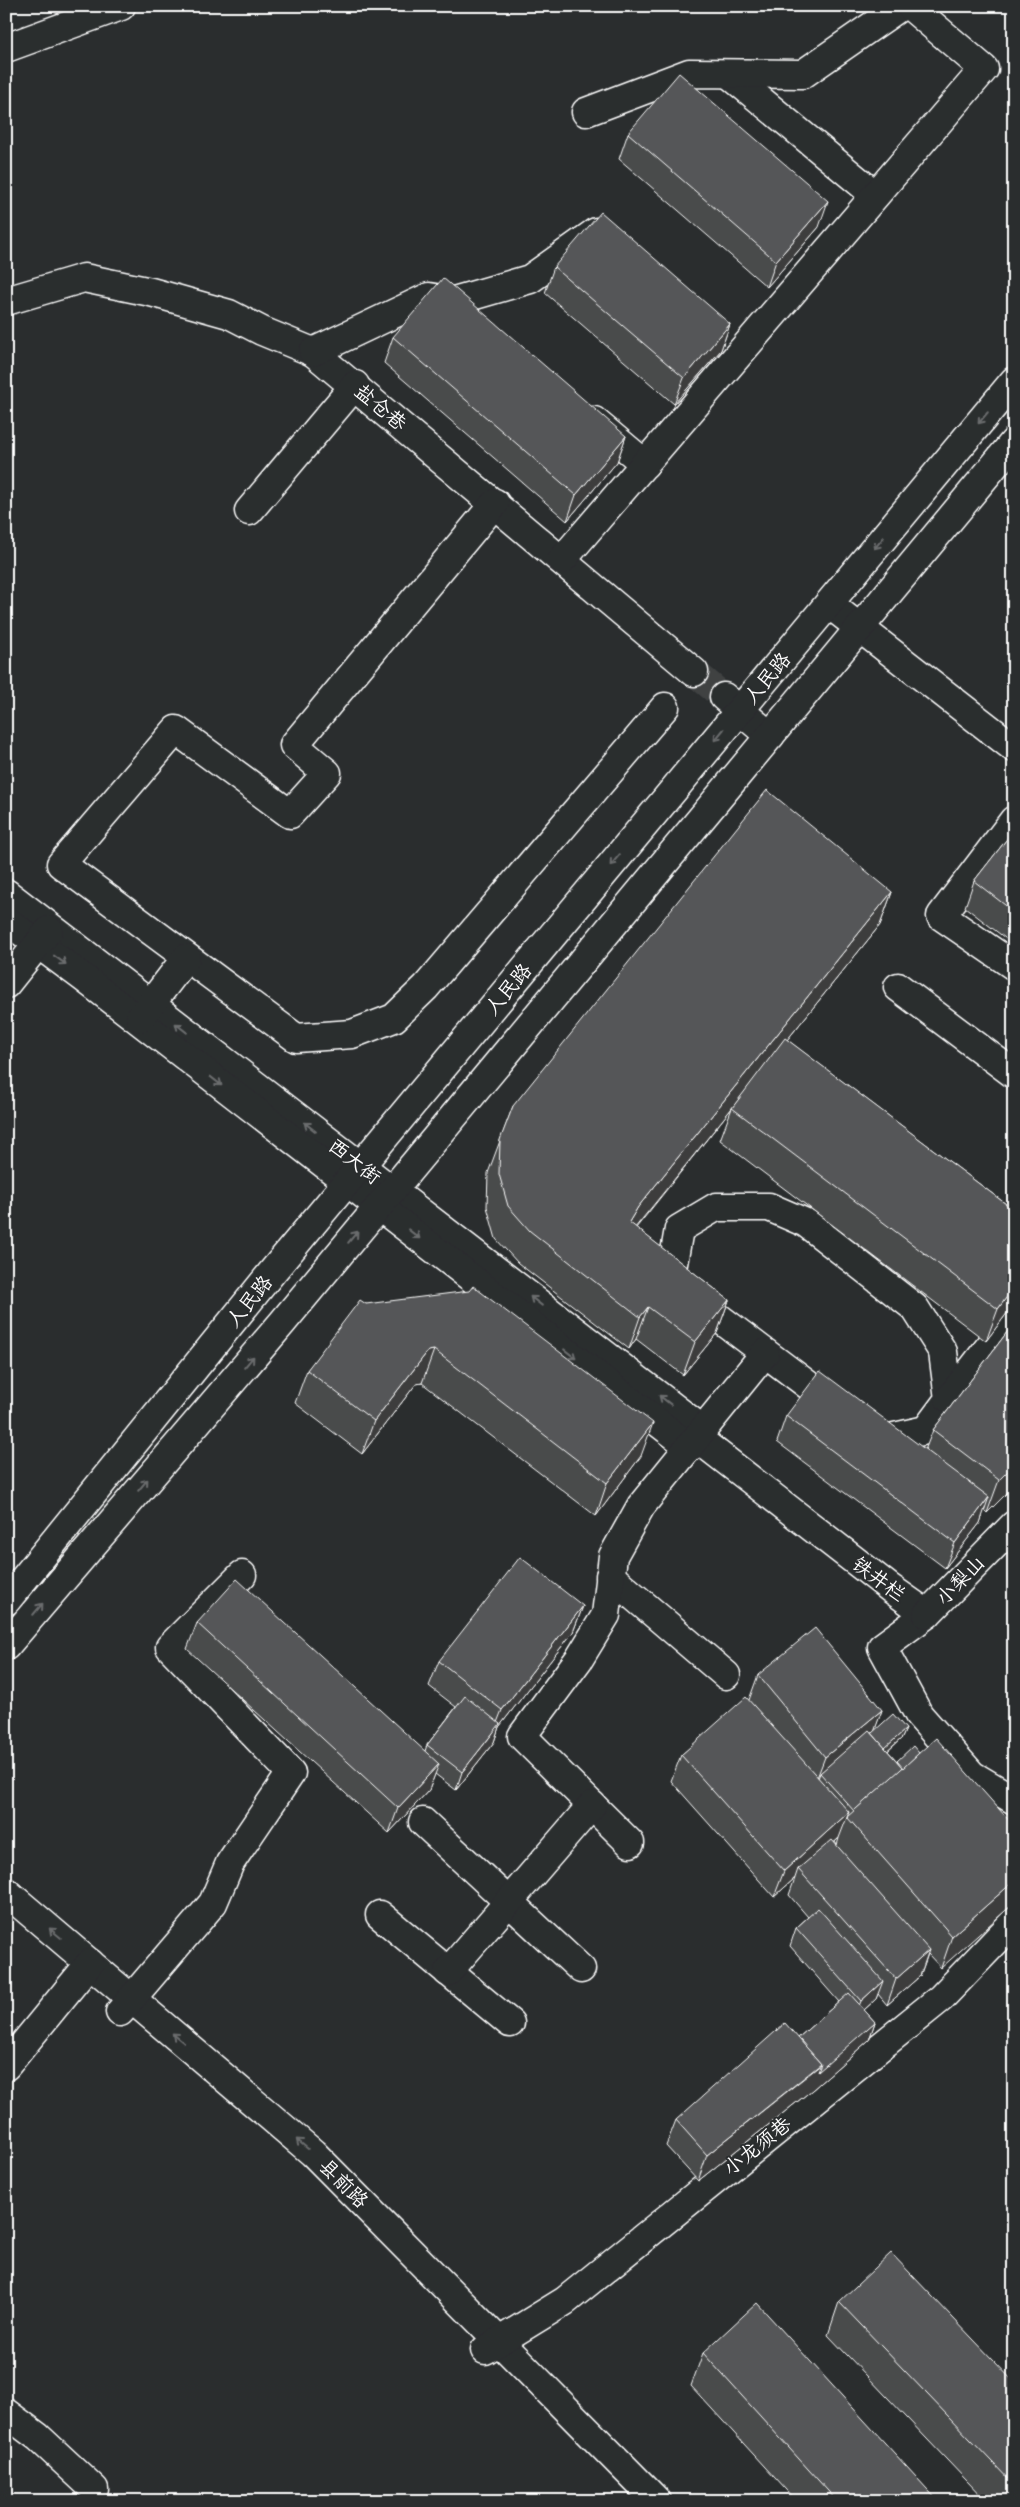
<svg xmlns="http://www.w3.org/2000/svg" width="1020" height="2507" font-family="Caveat,'LXGW WenKai TC',sans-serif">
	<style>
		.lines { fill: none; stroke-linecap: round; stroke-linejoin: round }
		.minor-tunnel { stroke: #3f4243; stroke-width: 28; stroke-dasharray: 28 14; stroke-linecap: butt }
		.minor-casing { stroke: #fff; stroke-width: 31 }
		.major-casing { stroke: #fff; stroke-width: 31 }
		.minor { stroke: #2a2d2e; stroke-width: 28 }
		.major { stroke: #2a2d2e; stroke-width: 28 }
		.wall { fill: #494b4c; stroke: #fff; fill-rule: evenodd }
		.shaded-wall { fill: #3c3d3e; stroke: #fff }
		.building { fill: #555758; stroke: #fff }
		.oneway { stroke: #6a6c6d }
		.labels { text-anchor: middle; stroke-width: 4; stroke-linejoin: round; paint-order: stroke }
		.street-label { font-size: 20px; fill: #fff; stroke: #2a2d2e }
	</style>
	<rect width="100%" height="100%" fill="#2a2d2e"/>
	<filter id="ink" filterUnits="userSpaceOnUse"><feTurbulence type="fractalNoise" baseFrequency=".02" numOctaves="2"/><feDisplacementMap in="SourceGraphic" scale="10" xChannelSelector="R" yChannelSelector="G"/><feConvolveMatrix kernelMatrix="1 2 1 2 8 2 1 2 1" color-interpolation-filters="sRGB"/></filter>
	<g filter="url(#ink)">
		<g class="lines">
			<path class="minor-tunnel" d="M 694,672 L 724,697"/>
			<g class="minor-casing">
				<g id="minor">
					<path d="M 6,48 L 121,6"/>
					<path d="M 729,74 L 875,195"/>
					<path d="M 586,112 L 689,73 L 803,74 L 901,6"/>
					<path d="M 6,301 L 84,278 L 151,292 L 229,314 L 262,331 L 313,352 L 694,672"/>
					<path d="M 313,352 L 429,297 L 454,301 L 530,279 L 596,232"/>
					<path d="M 594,421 L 645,464"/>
					<path d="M 495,503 L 294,745 L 327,773 L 290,814 L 176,730 L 61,864 L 296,1038 L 352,1034 L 394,1018 L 426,987 L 665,707"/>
					<path d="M 249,511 L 355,385"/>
					<path d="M 562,560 L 984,69 L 910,6"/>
					<path d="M 829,604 L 1014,748"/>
					<path d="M 724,697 L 770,736"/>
					<path d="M 1014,820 L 941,916 L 1014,966"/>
					<path d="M 6,893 L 703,1430"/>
					<path d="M 6,920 L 84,978 L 690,1447"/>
					<path d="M 6,984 L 49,930"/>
					<path d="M 898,987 L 1014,1074"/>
					<path d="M 140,1018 L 186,958"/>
					<path d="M 716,1207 L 769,1207 L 806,1223 L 915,1308 L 943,1352 L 949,1399 L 926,1430 L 881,1440 L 670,1281 L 679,1229 Z"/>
					<path d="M 949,1399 L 1014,1315"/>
					<path d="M 697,1438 L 890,1588 L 927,1614 L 882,1647 L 919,1715 L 972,1775 L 1014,1800"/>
					<path d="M 610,1576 L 726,1675"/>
					<path d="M 927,1614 L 1014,1525"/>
					<path d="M 423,1822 L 581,1969"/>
					<path d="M 630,1843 L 522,1736 L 579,1659 L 606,1615 L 613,1556 L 641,1506 L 765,1353"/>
					<path d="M 6,1892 L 313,2153 L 657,2501"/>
					<path d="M 380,1915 L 510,2023"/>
					<path d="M 448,1972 L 592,1805"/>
					<path d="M 120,2012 L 213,1903 L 230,1863 L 291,1773 L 170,1647 L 242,1575"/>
					<path d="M 6,2066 L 90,1963"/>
					<path d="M 485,2350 L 565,2301 L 941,1998 L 1014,1922"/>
					<path d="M 6,2413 L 38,2437 L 94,2489"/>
				</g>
			</g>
			<g class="major-casing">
				<g id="major">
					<path d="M 6,1601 L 273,1271 L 1014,381"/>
					<path d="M 6,1646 L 282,1323 L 1014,442"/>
				</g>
			</g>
			<use href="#minor" class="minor"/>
			<use href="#major" class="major"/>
		</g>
		<g class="wall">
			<path d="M 628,133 L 819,227 L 767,287 L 619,159 Z"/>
			<path d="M 554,267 L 730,324 L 721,350 L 674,404 L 545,293 Z"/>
			<path d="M 393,337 L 626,436 L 617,462 L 567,521 L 384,363 Z"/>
			<path d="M 1014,830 L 1014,945 L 965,907 L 974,881 Z"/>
			<path d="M 892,892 L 880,925 L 787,1040 L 1014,1210 L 1014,1304 L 986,1341 L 720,1140 L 732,1108 L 636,1228 L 729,1300 L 717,1333 L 683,1375 L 636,1339 L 629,1349 L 518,1263 L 496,1239 L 487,1207 L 488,1173 L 513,1106 Z"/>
			<path d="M 366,1304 L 641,1456 L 596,1516 L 422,1383 L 416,1384 L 362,1454 L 295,1403 L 307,1370 Z"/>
			<path d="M 1014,1323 L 1014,1486 L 987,1513 L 984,1510 L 980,1523 L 945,1568 L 777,1442 L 786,1416 L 925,1450 L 933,1430 Z"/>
			<path d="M 583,1606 L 573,1632 L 499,1727 L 494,1742 L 456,1790 L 435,1774 L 429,1790 L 389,1833 L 187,1649 L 197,1623 L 425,1751 L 427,1745 L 456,1707 L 429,1686 L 439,1661 Z"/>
			<path d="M 758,1675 L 882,1710 L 874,1731 L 906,1729 L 902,1738 L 888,1751 L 897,1761 L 919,1753 L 1014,1826 L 941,1968 L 928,1954 L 920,1976 L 887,2005 L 878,1994 L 876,1999 L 864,2010 L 875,2022 L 869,2040 L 812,2090 L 698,2181 L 666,2146 L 676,2120 L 798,2038 L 839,2002 L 790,1946 L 796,1928 L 808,1917 L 789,1895 L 795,1878 L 774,1897 L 671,1781 L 681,1755 L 749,1700 ZM 839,1838 L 837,1845 L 835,1842 Z"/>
			<path d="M 839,2302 L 1014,2382 L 1014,2501 L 986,2501 L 828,2335 Z"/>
			<path d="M 703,2353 L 938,2501 L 796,2501 L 691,2386 Z"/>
		</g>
		<g class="shaded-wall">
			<path d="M 828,201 L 819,227 L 767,287 L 776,261 Z"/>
			<path d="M 730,324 L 721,350 L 674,404 L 684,378 Z"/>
			<path d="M 626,436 L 617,462 L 567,521 L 576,495 Z"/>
			<path d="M 892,892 L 880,925 L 626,1239 L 629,1222 L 638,1207 Z"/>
			<path d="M 1014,1287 L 1014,1304 L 986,1341 L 998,1309 Z"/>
			<path d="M 729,1300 L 717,1333 L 683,1375 L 695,1342 Z"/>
			<path d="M 648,1307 L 636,1339 L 629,1349 L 640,1317 Z"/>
			<path d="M 434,1350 L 422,1383 L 416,1384 L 362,1454 L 374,1421 L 428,1351 Z"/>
			<path d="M 653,1423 L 641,1456 L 596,1516 L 607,1483 Z"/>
			<path d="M 1014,1465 L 1014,1486 L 987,1513 L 999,1480 Z"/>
			<path d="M 989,1497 L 980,1523 L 945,1568 L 955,1543 Z"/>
			<path d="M 583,1606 L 573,1632 L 499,1727 L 494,1742 L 456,1790 L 462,1772 L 493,1733 L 502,1710 Z"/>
			<path d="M 882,1710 L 873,1735 L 820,1773 L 817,1781 L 815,1783 L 825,1757 Z"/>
			<path d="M 906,1729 L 902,1738 L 875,1762 L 879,1753 Z"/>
			<path d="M 439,1764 L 429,1790 L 389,1833 L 398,1808 Z"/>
			<path d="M 849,1812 L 839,1838 L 801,1872 L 798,1869 L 795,1878 L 774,1897 L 784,1871 Z"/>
			<path d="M 1014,1881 L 1014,1903 L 941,1968 L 952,1936 Z"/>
			<path d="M 929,1950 L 920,1976 L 887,2005 L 896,1979 Z"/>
			<path d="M 883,1981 L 876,1999 L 854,2019 L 861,2001 Z"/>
			<path d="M 875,2022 L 869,2040 L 812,2090 L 698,2181 L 707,2155 Z"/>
		</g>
		<g class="building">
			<path d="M 679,73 L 828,201 L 776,261 L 628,133 Z"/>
			<path d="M 601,212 L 730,324 L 684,378 L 554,267 Z"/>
			<path d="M 443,278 L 626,436 L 576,495 L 393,337 Z"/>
			<path d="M 767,790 L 892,892 L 638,1207 L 629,1222 L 729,1300 L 695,1342 L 648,1307 L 640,1317 L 530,1231 L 508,1206 L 499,1174 L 500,1140 L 513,1106 Z"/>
			<path d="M 1014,830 L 1014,912 L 974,881 Z"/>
			<path d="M 785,1038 L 1014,1210 L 1014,1287 L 998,1309 L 732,1108 Z"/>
			<path d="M 473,1286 L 653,1423 L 607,1483 L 434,1350 L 428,1351 L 374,1421 L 307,1370 L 360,1300 L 366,1304 L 469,1291 Z"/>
			<path d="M 1014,1323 L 1014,1465 L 999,1480 L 933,1430 Z"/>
			<path d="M 820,1371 L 989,1497 L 955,1543 L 786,1416 Z"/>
			<path d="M 520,1557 L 583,1606 L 502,1710 L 439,1661 Z"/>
			<path d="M 237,1579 L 439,1764 L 398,1808 L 197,1623 Z"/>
			<path d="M 815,1628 L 882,1710 L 825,1757 L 758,1675 Z"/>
			<path d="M 465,1696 L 500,1724 L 462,1772 L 427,1745 Z"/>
			<path d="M 746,1697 L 849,1812 L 784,1871 L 681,1755 Z"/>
			<path d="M 893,1714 L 906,1729 L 885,1748 L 872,1733 Z"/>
			<path d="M 869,1730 L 903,1768 L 854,1811 L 820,1773 Z"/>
			<path d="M 936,1738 L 1014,1826 L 1014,1881 L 952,1936 L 847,1817 Z"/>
			<path d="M 913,1746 L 919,1753 L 903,1768 L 897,1761 Z"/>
			<path d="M 832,1840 L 929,1950 L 896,1979 L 798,1869 Z"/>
			<path d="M 818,1908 L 883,1981 L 861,2001 L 796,1928 Z"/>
			<path d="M 849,1993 L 875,2022 L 818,2072 L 821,2064 L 798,2038 Z"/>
			<path d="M 785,2023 L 821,2064 L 707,2155 L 676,2120 Z"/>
			<path d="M 891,2253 L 1014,2382 L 1014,2485 L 839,2302 Z"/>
			<path d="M 757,2303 L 938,2501 L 837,2501 L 703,2353 Z"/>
		</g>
		<defs><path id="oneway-shaft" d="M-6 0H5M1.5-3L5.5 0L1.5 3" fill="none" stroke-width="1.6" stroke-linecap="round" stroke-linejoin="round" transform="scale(1.25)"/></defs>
		<g class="oneway">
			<use href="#oneway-shaft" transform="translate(983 418) rotate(130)"/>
			<use href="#oneway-shaft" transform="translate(879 543) rotate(130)"/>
			<use href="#oneway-shaft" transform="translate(719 735) rotate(130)"/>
			<use href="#oneway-shaft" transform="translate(615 860) rotate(130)"/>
			<use href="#oneway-shaft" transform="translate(60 960) rotate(36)"/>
			<use href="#oneway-shaft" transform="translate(181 1028) rotate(-142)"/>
			<use href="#oneway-shaft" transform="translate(216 1081) rotate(38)"/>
			<use href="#oneway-shaft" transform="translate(310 1127) rotate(-142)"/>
			<use href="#oneway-shaft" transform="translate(414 1234) rotate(38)"/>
			<use href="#oneway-shaft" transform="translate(353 1237) rotate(-50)"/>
			<use href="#oneway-shaft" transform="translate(536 1301) rotate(-142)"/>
			<use href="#oneway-shaft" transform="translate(570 1354) rotate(38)"/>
			<use href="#oneway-shaft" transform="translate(249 1362) rotate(-50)"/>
			<use href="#oneway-shaft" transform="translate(665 1400) rotate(-142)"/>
			<use href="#oneway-shaft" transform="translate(143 1485) rotate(-50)"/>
			<use href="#oneway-shaft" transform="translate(38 1609) rotate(-50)"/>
			<use href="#oneway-shaft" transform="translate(55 1933) rotate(-140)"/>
			<use href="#oneway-shaft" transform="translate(178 2038) rotate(-140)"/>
			<use href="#oneway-shaft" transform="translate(302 2144) rotate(-140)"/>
		</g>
	</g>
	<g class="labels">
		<g class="street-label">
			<text transform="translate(381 407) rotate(40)" y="7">盐仓巷</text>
			<text transform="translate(767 678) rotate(-50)" y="7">人民路</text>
			<text transform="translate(508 989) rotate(-50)" y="7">人民路</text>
			<text transform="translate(355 1161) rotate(38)" y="7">西大街</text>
			<text transform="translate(249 1301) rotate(-51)" y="7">人民路</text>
			<text transform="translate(879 1579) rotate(37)" y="7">铁井栏</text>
			<text transform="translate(960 1580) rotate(-46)" y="7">小梨山</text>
			<text transform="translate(757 2146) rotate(-39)" y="7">小龙须巷</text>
			<text transform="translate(344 2183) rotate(45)" y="7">县前路</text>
		</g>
	</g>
	<rect width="1020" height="2507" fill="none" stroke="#2a2d2e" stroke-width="25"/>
	<rect x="12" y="12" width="995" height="2482" fill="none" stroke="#fff" stroke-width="2" filter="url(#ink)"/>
</svg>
